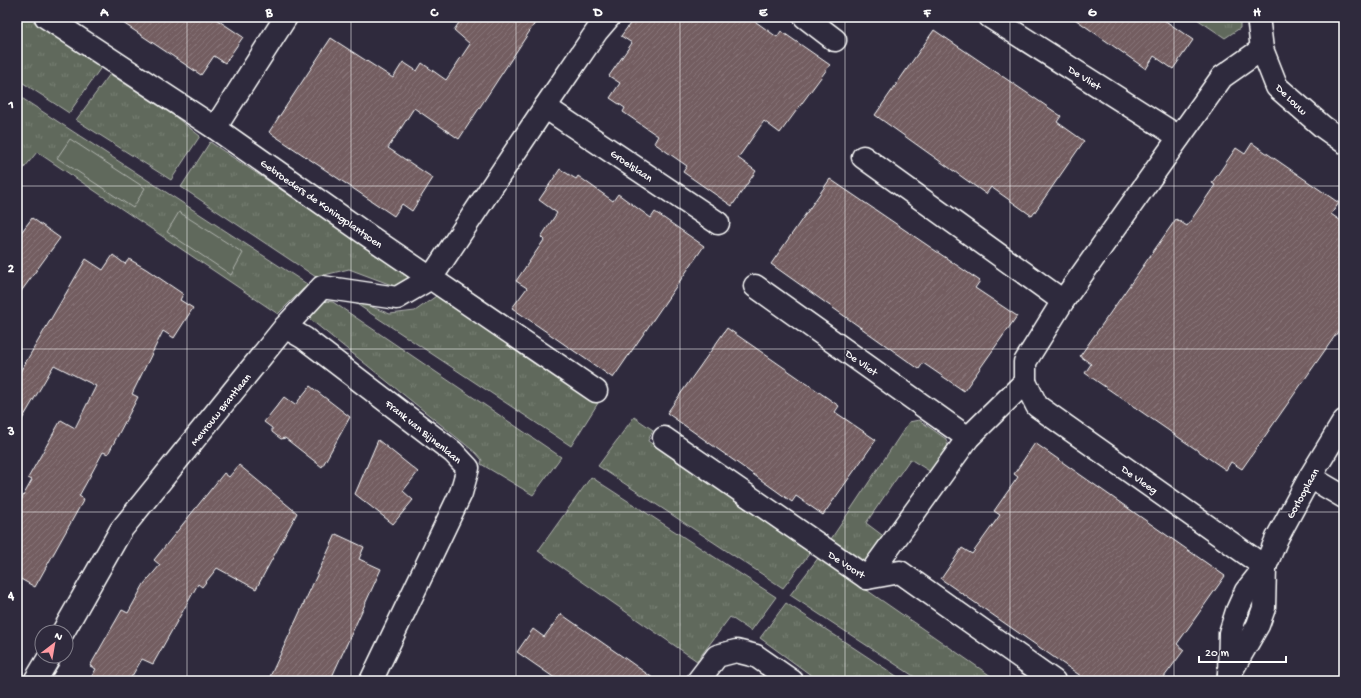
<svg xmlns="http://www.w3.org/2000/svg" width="1361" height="698" font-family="'Gochi Hand',sans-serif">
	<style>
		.grass { fill: url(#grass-tufts); stroke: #b0b4ae }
		.park { fill: #60695c; stroke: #b0b4ae }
		.building { fill: url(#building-hatch); stroke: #fff }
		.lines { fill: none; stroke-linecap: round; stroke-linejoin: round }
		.minor-casing { stroke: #fff; stroke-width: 25 }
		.minor { stroke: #2f2a3d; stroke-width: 22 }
		.grid { fill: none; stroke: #fff; stroke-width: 1; stroke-opacity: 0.55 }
		.labels { text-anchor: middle; stroke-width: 3; stroke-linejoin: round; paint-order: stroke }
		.street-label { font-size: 11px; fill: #fff; stroke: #2f2a3d }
		.neatline { fill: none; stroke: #fff; stroke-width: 1.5 }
		.grid-label { font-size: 13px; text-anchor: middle; font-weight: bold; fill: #fff }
	</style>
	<defs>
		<pattern id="grass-tufts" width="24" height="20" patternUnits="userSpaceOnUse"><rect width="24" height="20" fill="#60695c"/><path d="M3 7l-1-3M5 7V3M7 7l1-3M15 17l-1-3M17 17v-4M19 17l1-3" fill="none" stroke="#788074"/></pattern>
		<pattern id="building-hatch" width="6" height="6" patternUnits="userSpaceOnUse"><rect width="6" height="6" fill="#735d61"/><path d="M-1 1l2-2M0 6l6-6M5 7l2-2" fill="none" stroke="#887579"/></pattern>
	</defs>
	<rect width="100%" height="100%" fill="#2f2a3d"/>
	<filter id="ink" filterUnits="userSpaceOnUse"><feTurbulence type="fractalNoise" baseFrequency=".025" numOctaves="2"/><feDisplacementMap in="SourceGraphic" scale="8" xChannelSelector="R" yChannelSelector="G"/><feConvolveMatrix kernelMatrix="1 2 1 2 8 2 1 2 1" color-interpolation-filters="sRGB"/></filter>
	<g filter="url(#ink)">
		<g class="grass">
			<path d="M 17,17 L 27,17 L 102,66 L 69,113 L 17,79 Z"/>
			<path d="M 1194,17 L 1240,17 L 1240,28 L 1225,38 Z"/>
			<path d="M 110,74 L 173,115 L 200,136 L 171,180 L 76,120 Z"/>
			<path d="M 17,95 L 310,286 L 303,289 L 278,314 L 37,152 L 17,177 Z"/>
			<path d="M 210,142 L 416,280 L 397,287 L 349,269 L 316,277 L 181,187 Z"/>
			<path d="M 439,294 L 598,403 L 571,446 L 346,297 L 390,314 L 415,311 Z"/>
			<path d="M 325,301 L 333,302 L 561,457 L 533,495 L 481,464 L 482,460 L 476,453 L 306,316 Z"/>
			<path d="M 634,417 L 653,430 L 648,441 L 810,553 L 783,588 L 598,466 Z"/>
			<path d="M 919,420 L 946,439 L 948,447 L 931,472 L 910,459 L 866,523 L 886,538 L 868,563 L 860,563 L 829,542 L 909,422 Z"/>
			<path d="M 591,477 L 776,597 L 751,631 L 730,617 L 697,661 L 538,551 Z"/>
			<path d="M 819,557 L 998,681 L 921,681 L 790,595 Z"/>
			<path d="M 786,603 L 904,681 L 819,681 L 760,638 Z"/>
		</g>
		<g class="park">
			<path d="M 70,139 L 145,188 L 133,208 L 57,158 Z"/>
			<path d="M 179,212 L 243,253 L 231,275 L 167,232 Z"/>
		</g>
		<g class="building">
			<path d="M 114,17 L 213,17 L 243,37 L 225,63 L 214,56 L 201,75 Z"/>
			<path d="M 463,17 L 539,17 L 459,139 L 414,108 L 388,148 L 433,178 L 412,211 L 402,204 L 394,216 L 269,132 L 331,38 L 393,78 L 403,62 L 417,71 L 422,63 L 446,80 L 470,44 L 454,30 Z"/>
			<path d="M 635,17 L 749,17 L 777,37 L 781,31 L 830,65 L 780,133 L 764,121 L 738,158 L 756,171 L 732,206 L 683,172 L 687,166 L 654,143 L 658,136 L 623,112 L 625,108 L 610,98 L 620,83 L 609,76 L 632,43 L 621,36 Z"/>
			<path d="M 1072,17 L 1160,17 L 1193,40 L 1173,69 L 1154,56 L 1146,69 Z"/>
			<path d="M 934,30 L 1061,116 L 1057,122 L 1084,141 L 1032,216 L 991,187 L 986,194 L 875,115 Z"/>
			<path d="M 1252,143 L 1339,203 L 1331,214 L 1344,223 L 1344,323 L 1242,469 L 1231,462 L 1226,470 L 1085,373 L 1091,364 L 1080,356 L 1176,219 L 1187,226 L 1215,185 L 1212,183 L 1236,148 L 1245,154 Z"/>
			<path d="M 560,169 L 576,179 L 578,176 L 613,201 L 618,194 L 651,218 L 655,212 L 704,246 L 613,378 L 512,308 L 527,288 L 516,281 L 544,240 L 541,237 L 557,213 L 539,200 Z"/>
			<path d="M 830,179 L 980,281 L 975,288 L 1017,316 L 964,391 L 923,363 L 919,369 L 771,264 Z"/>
			<path d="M 32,218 L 60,238 L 17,297 L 17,238 Z"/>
			<path d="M 113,255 L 125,264 L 129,259 L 146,269 L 183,294 L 180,300 L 193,308 L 174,338 L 163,331 L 132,394 L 138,397 L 108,454 L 103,452 L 89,478 L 79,496 L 84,499 L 35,587 L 17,577 L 17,507 L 32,480 L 28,478 L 61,420 L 75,428 L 96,386 L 54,365 L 17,428 L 17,377 L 86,259 L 103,270 Z"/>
			<path d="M 727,328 L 839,406 L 835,412 L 876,440 L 823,515 L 796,496 L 792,502 L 778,492 L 667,413 Z"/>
			<path d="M 310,386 L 350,417 L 322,467 L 285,438 L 281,439 L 272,432 L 272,428 L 264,422 L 284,397 L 295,405 Z"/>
			<path d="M 378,440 L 418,472 L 403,491 L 413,500 L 393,524 L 355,494 Z"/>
			<path d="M 1035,443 L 1225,576 L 1177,644 L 1184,650 L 1161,681 L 1088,681 L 941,579 L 962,548 L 972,554 L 1000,515 L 994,511 L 1018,477 L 1014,474 Z"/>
			<path d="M 239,465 L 297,513 L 256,589 L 217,568 L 202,587 L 198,584 L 153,664 L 142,659 L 129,681 L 89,681 L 96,669 L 90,666 L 122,610 L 128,613 L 144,584 L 160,565 L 154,560 L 224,473 L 229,477 Z"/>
			<path d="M 336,534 L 364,547 L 359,559 L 381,569 L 330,681 L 268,681 Z"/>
			<path d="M 561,614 L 626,659 L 657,681 L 559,681 L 517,652 L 533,629 L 544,637 Z"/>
		</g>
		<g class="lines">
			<g class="minor-casing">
				<g id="minor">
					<path d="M 46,17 L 215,128 L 363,232 L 596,391"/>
					<path d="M 805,17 L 835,40"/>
					<path d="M 990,17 L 1179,137"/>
					<path d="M 1258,17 L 1262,49 L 1277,87 L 1323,127 L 1344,142"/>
					<path d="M 545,107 L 718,223"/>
					<path d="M 215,128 L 286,17"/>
					<path d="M 863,157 L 1063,301"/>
					<path d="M 755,286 L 968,438"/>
					<path d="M 285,327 L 304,338 L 453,452 L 468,468 L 461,493 L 371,681"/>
					<path d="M 1025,382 L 1037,406 L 1265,567"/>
					<path d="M 664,438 L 867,578 L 900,572 L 1054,681"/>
					<path d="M 1310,477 L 1344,497"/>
					<path d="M 867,578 L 968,438 L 1025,382 L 1025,362 L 1063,301 L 1222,77 L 1262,49"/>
					<path d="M 63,632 L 121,530 L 285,327 L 322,287 L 397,298 L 431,278 L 545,107 L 597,31 L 609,17"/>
					<path d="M 1229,675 L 1258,625 L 1264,608 L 1265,567"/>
					<path d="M 1229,676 L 1230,633 L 1237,611 L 1246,591 L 1265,567 L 1277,538 L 1310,477 L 1344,421"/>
					<path d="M 35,681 L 50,656"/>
					<path d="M 698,681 L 717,656 L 736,651 L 756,656 L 792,681"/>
				</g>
			</g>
			<use href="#minor" class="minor"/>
		</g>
	</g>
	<path class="grid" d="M 187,17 L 187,681M 351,17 L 351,681M 516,17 L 516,681M 680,17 L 680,681M 845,17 L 845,681M 1010,17 L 1010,681M 1174,17 L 1174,681M 17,186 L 1344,186M 17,349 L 1344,349M 17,512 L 1344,512"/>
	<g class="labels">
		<g class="street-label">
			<text transform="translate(1085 77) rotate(32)" y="4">De Vliet</text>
			<text transform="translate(1292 99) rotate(44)" y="4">De Louw</text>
			<text transform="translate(632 165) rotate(34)" y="4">Groelslaan</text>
			<text transform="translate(322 203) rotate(35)" y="4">Gebroeders de Koningplantsoen</text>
			<text transform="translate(862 362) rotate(35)" y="4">De Vliet</text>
			<text transform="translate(220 409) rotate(-51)" y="4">Mevrouw Brantlaan</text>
			<text transform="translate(424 431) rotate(39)" y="4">Frank van Bijnenlaan</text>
			<text transform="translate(1140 479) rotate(35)" y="4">De Vleeg</text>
			<text transform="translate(1302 493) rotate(-61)" y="4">Gorlooplaan</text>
			<text transform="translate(847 564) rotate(33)" y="4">De Voort</text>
		</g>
	</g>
	<rect width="1361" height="698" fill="none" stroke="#2f2a3d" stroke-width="44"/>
	<g transform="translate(54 644) rotate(31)"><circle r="19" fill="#2f2a3d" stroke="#827f8b"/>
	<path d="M0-3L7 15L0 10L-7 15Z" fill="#ff9aa2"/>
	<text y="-6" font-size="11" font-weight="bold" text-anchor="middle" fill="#ffffff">N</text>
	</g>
	<path d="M1199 656v6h87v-6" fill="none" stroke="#ffffff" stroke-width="2"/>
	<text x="1205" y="656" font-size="12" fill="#ffffff" stroke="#2f2a3d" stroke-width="3" paint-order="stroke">20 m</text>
	<rect x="22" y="22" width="1317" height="654" class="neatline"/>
	<g class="grid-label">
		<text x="104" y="16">A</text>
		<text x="269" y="16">B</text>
		<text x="434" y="16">C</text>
		<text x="598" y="16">D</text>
		<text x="763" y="16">E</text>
		<text x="927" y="16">F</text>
		<text x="1092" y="16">G</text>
		<text x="1257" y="16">H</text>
		<text x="11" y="108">1</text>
		<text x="11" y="272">2</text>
		<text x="11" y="435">3</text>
		<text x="11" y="599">4</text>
	</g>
</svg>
